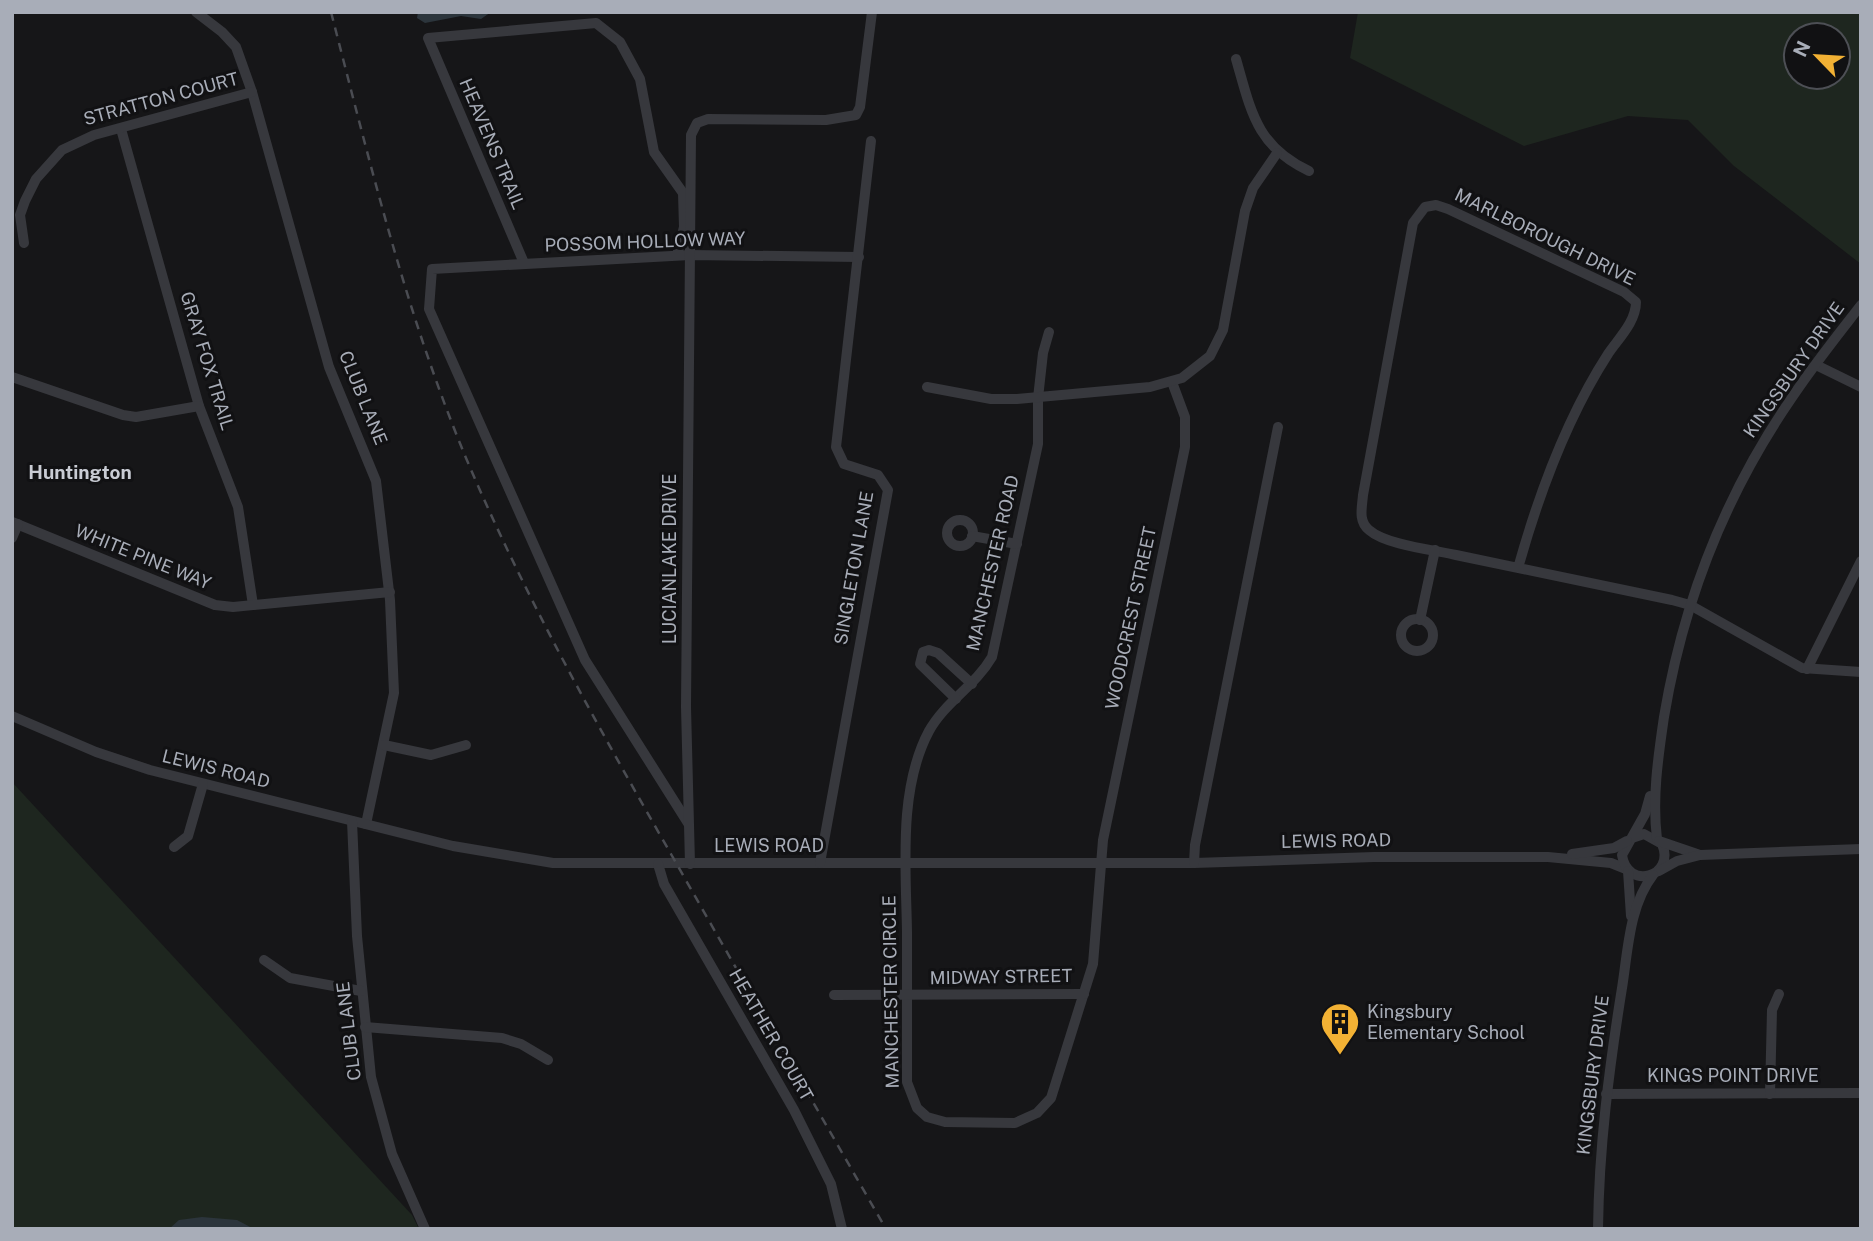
<svg xmlns="http://www.w3.org/2000/svg" width="1873" height="1241" font-family="'Public Sans',sans-serif">
	<style>
		.green { fill: #1e261f; fill-rule: evenodd }
		.water { fill: #2c353c }
		.lines { fill: none; stroke-linecap: round; stroke-linejoin: round }
		.minor { stroke: #37383d; stroke-width: 10 }
		.rail { stroke: #4a4c52; stroke-width: 2.5; stroke-dasharray: 9 7; stroke-linecap: butt }
		.labels { text-anchor: middle; stroke-width: 6; stroke-linejoin: round; paint-order: stroke }
		.street-label { font-size: 18px; fill: #a8adb8; stroke: #111113 }
		.poi-label { font-size: 18px; fill: #a8adb8; stroke: #111113; text-anchor: start }
		.neighbourhood-label { font-size: 19px; font-weight: bold; fill: #c9ccd4; stroke: #111113 }
	</style>
	<rect width="100%" height="100%" fill="#161618"/>
	<g class="green">
		<path d="M 1358,12 L 1861,12 L 1861,264 L 1734,166 L 1688,120 L 1628,116 L 1524,146 L 1350,58 ZM 1796,35 L 1838,35 L 1838,77 L 1796,77 Z"/>
		<path d="M 12,782 L 412,1215 L 419,1229 L 12,1229 Z"/>
	</g>
	<g class="water">
		<path d="M 418,12 L 491,12 L 481,19 L 461,16 L 425,23 L 417,18 Z"/>
		<path d="M 202,1217 L 237,1220 L 254,1229 L 169,1229 L 179,1220 Z"/>
	</g>
	<g class="lines">
		<g class="minor">
			<path d="M 196,12 L 222,32 L 236,47 L 252,92 L 329,367 L 376,481 L 390,600 L 394,693 L 366,824"/>
			<path d="M 1236,59 C 1251,111 1256,146 1309,171"/>
			<path d="M 121,129 L 199,406 L 238,507 L 253,605"/>
			<path d="M 24,243 L 20,215 L 25,201 L 36,179 L 62,150 L 94,135 L 252,92"/>
			<path d="M 524,263 L 428,38 L 596,23 L 620,42 L 640,79 L 654,152 L 683,193 L 684,227 L 677,255"/>
			<path d="M 1049,332 L 1043,353 L 1038,398 L 1038,444 L 992,657 C 975,686 945,702 929,731 C 898,789 906,868 907,932 C 907,982 907,1032 907,1082 L 917,1108 L 927,1117 L 945,1122 L 1015,1123 L 1037,1113 L 1051,1098 L 1093,964 L 1103,840 L 1185,447 L 1185,417 L 1172,382"/>
			<path d="M 1816,365 L 1861,387"/>
			<path d="M 12,377 L 123,415 L 136,417 L 199,406"/>
			<path d="M 927,387 L 991,399 L 1017,399 L 1150,387 L 1182,378 L 1210,356 L 1223,330 L 1245,211 L 1253,188 L 1277,153"/>
			<circle cx="960" cy="533" r="13"/>
			<path d="M 12,522 L 215,605 L 233,607 L 390,592"/>
			<path d="M 972,536 L 1017,544"/>
			<path d="M 12,538 L 18,524"/>
			<path d="M 1518,568 C 1539,493 1566,419 1608,354 C 1618,339 1636,322 1636,302 L 1624,292 L 1448,209 L 1436,205 L 1425,207 L 1413,223 L 1363,495 C 1362,508 1358,521 1369,530 C 1386,545 1434,550 1456,555 C 1528,570 1600,585 1672,600 L 1690,605 L 1802,668 L 1861,672"/>
			<circle cx="1417" cy="635" r="16"/>
			<path d="M 1420,620 L 1435,550"/>
			<path d="M 1807,669 L 1861,561"/>
			<path d="M 956,699 L 920,664 L 923,652 L 929,650 L 938,653 L 972,684"/>
			<path d="M 12,716 L 96,752 L 150,770 L 453,846 L 553,863 L 1194,863 L 1374,857 L 1548,857 L 1611,863 L 1626,869"/>
			<path d="M 384,745 L 431,755 L 466,745"/>
			<path d="M 352,821 L 357,936 L 371,1077 L 392,1154 L 425,1229"/>
			<path d="M 688,823 L 585,660 L 429,309 L 432,269 L 690,255 L 859,257"/>
			<path d="M 1632,838 L 1644,834 L 1662,844 C 1676,877 1627,891 1622,855 L 1645,814 L 1650,796"/>
			<path d="M 1657,839 C 1652,798 1658,758 1664,717 C 1683,603 1725,495 1791,399 C 1812,367 1837,336 1861,305"/>
			<path d="M 1659,841 L 1700,855"/>
			<path d="M 174,847 L 188,836 L 203,784"/>
			<path d="M 1572,854 L 1614,848 L 1627,841"/>
			<path d="M 820,863 L 888,490 L 878,475 L 844,464 L 836,447 L 871,141"/>
			<path d="M 1194,863 L 1195,845 L 1278,427"/>
			<path d="M 658,864 L 664,884 L 794,1110 L 831,1184 L 842,1229"/>
			<path d="M 690,864 L 686,707 L 691,135 L 697,123 L 708,119 L 826,120 L 856,115 L 860,107 L 872,12"/>
			<path d="M 1628,871 L 1631,916"/>
			<path d="M 1659,871 L 1677,861 L 1700,855 L 1861,849"/>
			<path d="M 264,960 L 290,978 L 361,991"/>
			<path d="M 834,995 L 1084,994"/>
			<path d="M 365,1027 L 502,1038 L 521,1044 L 548,1060"/>
			<path d="M 1606,1094 L 1861,1093"/>
			<path d="M 1770,1094 L 1772,1010 L 1779,994"/>
			<path d="M 1598,1229 C 1599,1147 1609,1069 1622,988 C 1628,951 1629,906 1653,875"/>
		</g>
		<path class="rail" d="M 331,12 C 370,163 406,314 466,458 C 524,595 597,725 671,854 C 742,979 814,1104 886,1229"/>
	</g>
	<defs>
		<g id="building-pin" transform="scale(2.0125)"><path d="M0 17L-7.5 6A9.5 9.5 0 1 1 7.5 6Z" fill="#f2b134" stroke="#111113"/><path d="M-4-6H4V6H1V3H-1V6H-4ZM-2.5-4.3h1.7v1.8h-1.7ZM.8-4.3h1.7v1.8H.8ZM-2.5-1h1.7V.8h-1.7ZM.8-1h1.7V.8H.8Z" fill="#111"/></g>
	</defs>
	<g fill-rule="evenodd">
		<use href="#building-pin" x="1340" y="1022"/>
	</g>
	<g class="labels">
		<g class="street-label">
			<text transform="translate(161 99) rotate(-15)" y="6">STRATTON COURT</text>
			<text transform="translate(492 144) rotate(67)" y="6">HEAVENS TRAIL</text>
			<text transform="translate(1545 237) rotate(26)" y="6">MARLBOROUGH DRIVE</text>
			<text transform="translate(645 242) rotate(-2)" y="6">POSSOM HOLLOW WAY</text>
			<text transform="translate(207 361) rotate(73)" y="6">GRAY FOX TRAIL</text>
			<text transform="translate(1794 370) rotate(-55)" y="6">KINGSBURY DRIVE</text>
			<text transform="translate(363 398) rotate(68)" y="6">CLUB LANE</text>
			<text transform="translate(143 557) rotate(22)" y="6">WHITE PINE WAY</text>
			<text transform="translate(670 559) rotate(-90)" y="6">LUCIANLAKE DRIVE</text>
			<text transform="translate(993 563) rotate(-77)" y="6">MANCHESTER ROAD</text>
			<text transform="translate(854 568) rotate(-80)" y="6">SINGLETON LANE</text>
			<text transform="translate(1131 618) rotate(-78)" y="6">WOODCREST STREET</text>
			<text transform="translate(216 769) rotate(14)" y="6">LEWIS ROAD</text>
			<text transform="translate(1336 841) rotate(-1)" y="6">LEWIS ROAD</text>
			<text x="769" y="852">LEWIS ROAD</text>
			<text transform="translate(1001 977) rotate(-1)" y="6">MIDWAY STREET</text>
			<text transform="translate(891 992) rotate(-91)" y="6">MANCHESTER CIRCLE</text>
			<text transform="translate(349 1031) rotate(-97)" y="6">CLUB LANE</text>
			<text transform="translate(771 1035) rotate(60)" y="6">HEATHER COURT</text>
			<text transform="translate(1593 1075) rotate(-83)" y="6">KINGSBURY DRIVE</text>
			<text x="1733" y="1082">KINGS POINT DRIVE</text>
		</g>
		<g class="poi-label">
			<text x="1367" y="1018">Kingsbury<tspan x="1367" dy="21">Elementary School</tspan></text>
		</g>
		<g class="neighbourhood-label">
			<text x="80" y="479">Huntington</text>
		</g>
	</g>
	<rect width="1873" height="1241" fill="none" stroke="#a8adb8" stroke-width="28"/>
	<g transform="translate(1817 56) rotate(295)"><circle r="33" fill="#111113" stroke="#4d4f55" stroke-width="2"/>
	<path d="M0-5L12 26L0 18L-12 26Z" fill="#f2b134"/>
	<text y="-10" font-size="19" font-weight="bold" text-anchor="middle" fill="#a8adb8">N</text>
	</g>
</svg>
